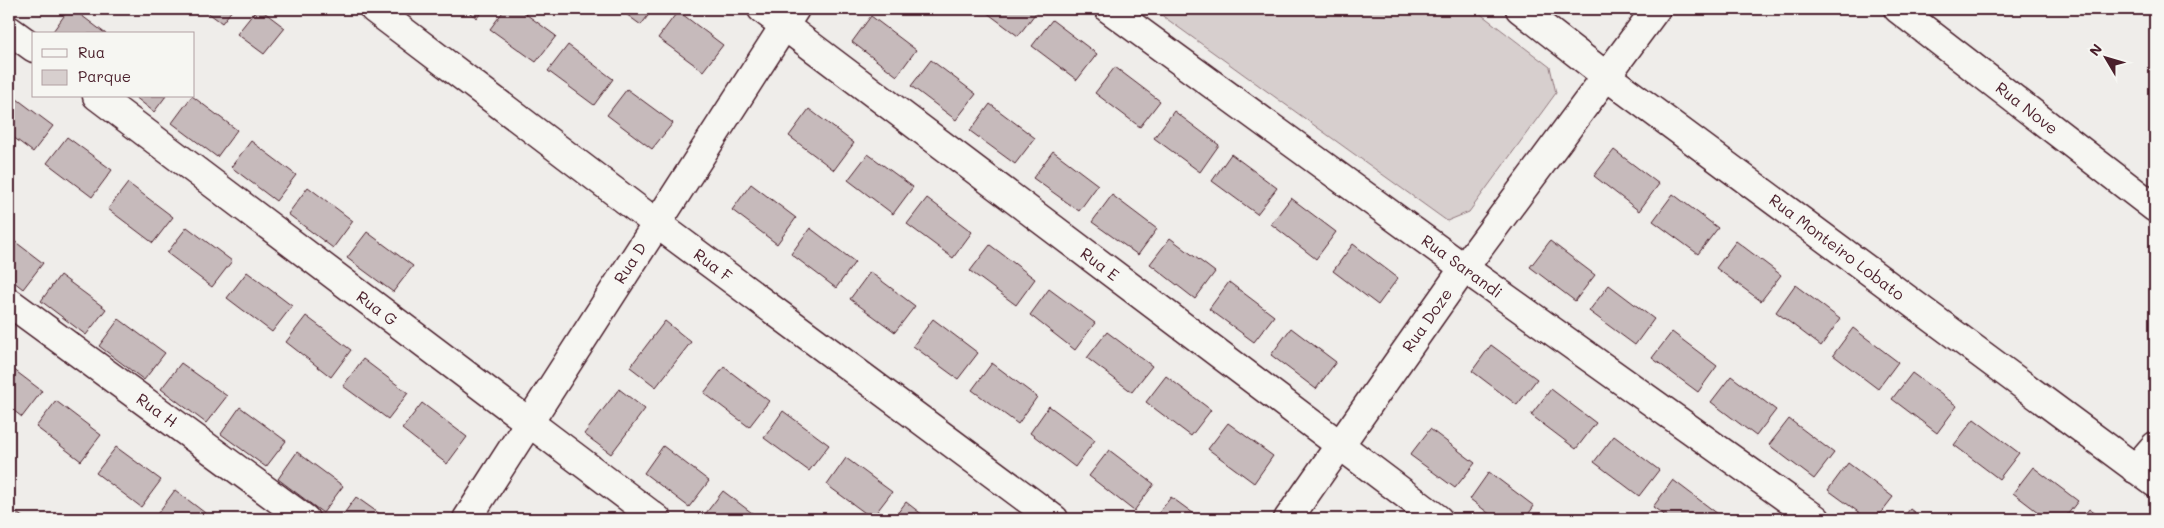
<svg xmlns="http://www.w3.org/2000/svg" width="2164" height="528" font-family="Mali,sans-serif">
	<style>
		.green { fill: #d7cfce; stroke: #90777c }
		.building { fill: #c6babb; stroke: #4a1f2b }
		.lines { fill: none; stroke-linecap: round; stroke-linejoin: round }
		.minor-casing { stroke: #4a1f2b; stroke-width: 31 }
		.tertiary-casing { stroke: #4a1f2b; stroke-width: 31 }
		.minor { stroke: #f6f6f2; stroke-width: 28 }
		.tertiary { stroke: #f6f6f2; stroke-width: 28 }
		.labels { text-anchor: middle; stroke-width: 4.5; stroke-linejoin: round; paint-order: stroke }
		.street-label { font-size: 16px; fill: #4a1f2b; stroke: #f6f6f2 }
	</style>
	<rect width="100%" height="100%" fill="#efedea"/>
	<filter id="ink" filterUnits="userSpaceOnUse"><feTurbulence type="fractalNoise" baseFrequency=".02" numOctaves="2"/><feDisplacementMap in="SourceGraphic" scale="10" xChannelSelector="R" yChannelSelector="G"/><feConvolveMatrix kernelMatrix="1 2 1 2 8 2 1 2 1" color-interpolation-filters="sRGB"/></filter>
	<g filter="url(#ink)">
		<path class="green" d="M 1153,9 L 1474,9 L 1550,67 L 1556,93 L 1469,212 L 1447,221 Z"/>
		<g class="building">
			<path d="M 69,9 L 73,9 L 106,34 L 51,34 Z"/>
			<path d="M 203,9 L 233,9 L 222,23 Z"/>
			<path d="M 257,9 L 260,9 L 285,28 L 264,54 L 237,34 Z"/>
			<path d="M 464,9 L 484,9 L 477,18 Z"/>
			<path d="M 505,9 L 519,9 L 556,36 L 536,62 L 490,29 Z"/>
			<path d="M 619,9 L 653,9 L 641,25 Z"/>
			<path d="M 982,9 L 1037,9 L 1038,10 L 1018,36 Z"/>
			<path d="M 678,11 L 723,45 L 703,71 L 658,38 Z"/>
			<path d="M 871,16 L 916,50 L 897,76 L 852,42 Z"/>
			<path d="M 1052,20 L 1097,54 L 1077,80 L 1032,46 Z"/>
			<path d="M 568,45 L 613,79 L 594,105 L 548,71 Z"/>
			<path d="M 931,60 L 976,94 L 956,120 L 911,86 Z"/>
			<path d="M 1115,67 L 1160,101 L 1140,127 L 1095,93 Z"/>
			<path d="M 627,89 L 673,123 L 652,149 L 607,115 Z"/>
			<path d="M 9,93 L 53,126 L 33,152 L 9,134 Z"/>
			<path d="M 134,96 L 166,96 L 154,112 Z"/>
			<path d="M 192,96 L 237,130 L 217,157 L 172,123 Z"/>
			<path d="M 990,104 L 1035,138 L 1015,164 L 970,131 Z"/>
			<path d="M 809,109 L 854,143 L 834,170 L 789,136 Z"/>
			<path d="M 1174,111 L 1219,145 L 1200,172 L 1154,138 Z"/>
			<path d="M 67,137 L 112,170 L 92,197 L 47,163 Z"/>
			<path d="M 251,141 L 296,175 L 276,201 L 231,167 Z"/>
			<path d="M 1614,150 L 1659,184 L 1639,211 L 1594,176 Z"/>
			<path d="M 1053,151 L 1098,185 L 1079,211 L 1033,178 Z"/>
			<path d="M 868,154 L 913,187 L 893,214 L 848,180 Z"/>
			<path d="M 1231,154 L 1277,188 L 1257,214 L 1212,181 Z"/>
			<path d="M 128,183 L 173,217 L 153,243 L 108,209 Z"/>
			<path d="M 751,184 L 796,218 L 777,244 L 732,210 Z"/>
			<path d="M 308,187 L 353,221 L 333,248 L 288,214 Z"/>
			<path d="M 1673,194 L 1718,228 L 1698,254 L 1653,221 Z"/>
			<path d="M 1112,195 L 1157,229 L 1138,255 L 1092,222 Z"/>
			<path d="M 927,198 L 972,232 L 953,258 L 907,224 Z"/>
			<path d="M 1291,198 L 1336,232 L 1316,259 L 1271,224 Z"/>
			<path d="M 187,227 L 232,261 L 212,287 L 167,253 Z"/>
			<path d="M 810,228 L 855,262 L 836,288 L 791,254 Z"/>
			<path d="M 367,232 L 413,266 L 393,292 L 347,258 Z"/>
			<path d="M 9,237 L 43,263 L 23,289 L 9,278 Z"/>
			<path d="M 1170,238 L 1215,272 L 1195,299 L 1150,264 Z"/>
			<path d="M 1550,241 L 1595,275 L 1575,301 L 1530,267 Z"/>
			<path d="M 1736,241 L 1781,275 L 1761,301 L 1716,268 Z"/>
			<path d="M 1353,244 L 1398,278 L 1378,305 L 1333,271 Z"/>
			<path d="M 990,245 L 1035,279 L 1016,305 L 970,271 Z"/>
			<path d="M 247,272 L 292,306 L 272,332 L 227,298 Z"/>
			<path d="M 870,272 L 915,306 L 895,332 L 850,299 Z"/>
			<path d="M 60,275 L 106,309 L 86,335 L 41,301 Z"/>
			<path d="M 1229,282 L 1274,316 L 1254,342 L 1209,309 Z"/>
			<path d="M 1609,285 L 1654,319 L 1635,345 L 1589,311 Z"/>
			<path d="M 1795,285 L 1840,319 L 1821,346 L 1776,312 Z"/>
			<path d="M 1049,289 L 1095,323 L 1075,350 L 1030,315 Z"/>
			<path d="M 306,316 L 351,350 L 331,377 L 286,342 Z"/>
			<path d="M 119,319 L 165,353 L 144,380 L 99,346 Z"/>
			<path d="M 933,319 L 978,353 L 958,379 L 913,346 Z"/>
			<path d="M 665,321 L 691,342 L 656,387 L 630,367 Z"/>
			<path d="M 1291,328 L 1336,362 L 1316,389 L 1271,355 Z"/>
			<path d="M 1853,328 L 1898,362 L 1878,389 L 1833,355 Z"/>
			<path d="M 1107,332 L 1152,366 L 1132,392 L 1087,358 Z"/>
			<path d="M 1672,332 L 1717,366 L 1698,392 L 1652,358 Z"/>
			<path d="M 1491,345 L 1537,379 L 1517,405 L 1472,371 Z"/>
			<path d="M 363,359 L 408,393 L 388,419 L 343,386 Z"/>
			<path d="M 181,363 L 227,396 L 206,423 L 161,389 Z"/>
			<path d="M 992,363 L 1037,397 L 1018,424 L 972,390 Z"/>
			<path d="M 9,366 L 42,391 L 22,417 L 9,407 Z"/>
			<path d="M 724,367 L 769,401 L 749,427 L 704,393 Z"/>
			<path d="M 1912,373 L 1957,406 L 1937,433 L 1892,399 Z"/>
			<path d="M 1166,376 L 1211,410 L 1191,436 L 1146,402 Z"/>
			<path d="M 1731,376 L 1776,410 L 1756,436 L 1711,402 Z"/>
			<path d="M 619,389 L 645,409 L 611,454 L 584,434 Z"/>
			<path d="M 1551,389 L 1596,423 L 1576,449 L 1531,415 Z"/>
			<path d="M 56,401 L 101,435 L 81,461 L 36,427 Z"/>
			<path d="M 422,403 L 467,437 L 447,464 L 402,429 Z"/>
			<path d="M 1049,406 L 1095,440 L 1075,467 L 1030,433 Z"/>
			<path d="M 240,407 L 286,441 L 266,467 L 221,434 Z"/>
			<path d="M 783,411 L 829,445 L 809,471 L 764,438 Z"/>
			<path d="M 1789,419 L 1834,453 L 1814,479 L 1769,445 Z"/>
			<path d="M 1974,419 L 2019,453 L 1999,479 L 1954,445 Z"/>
			<path d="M 1228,423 L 1273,456 L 1254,483 L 1208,449 Z"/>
			<path d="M 1430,429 L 1475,463 L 1455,488 L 1410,455 Z"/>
			<path d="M 1614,436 L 1659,470 L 1639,496 L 1594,462 Z"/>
			<path d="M 663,446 L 709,481 L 689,507 L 644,473 Z"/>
			<path d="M 116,447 L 161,480 L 141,507 L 96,473 Z"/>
			<path d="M 1109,450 L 1154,484 L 1134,511 L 1089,476 Z"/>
			<path d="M 297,452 L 343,486 L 323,513 L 278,479 Z"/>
			<path d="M 846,458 L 892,492 L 872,518 L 827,485 Z"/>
			<path d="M 1848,463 L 1893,497 L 1876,519 L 1868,519 L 1828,490 Z"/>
			<path d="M 2033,467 L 2078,501 L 2064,519 L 2047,519 L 2013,493 Z"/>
			<path d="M 1489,472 L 1534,506 L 1525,519 L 1496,519 L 1470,499 Z"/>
			<path d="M 1673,480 L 1718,514 L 1714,519 L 1670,519 L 1653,507 Z"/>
			<path d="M 175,490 L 213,519 L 158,519 L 155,517 Z"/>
			<path d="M 723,491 L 760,519 L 705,519 L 703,517 Z"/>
			<path d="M 356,497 L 387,519 L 340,519 Z"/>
			<path d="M 1171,497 L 1201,519 L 1154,519 Z"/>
			<path d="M 906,502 L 928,519 L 893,519 Z"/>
			<path d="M 9,507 L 25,519 L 9,519 Z"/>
			<path d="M 1910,509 L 1923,519 L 1902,519 Z"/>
			<path d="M 2089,509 L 2103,519 L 2081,519 Z"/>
		</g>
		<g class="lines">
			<g class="minor-casing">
				<g id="minor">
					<path d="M 374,9 L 656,223 L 1054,519"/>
					<path d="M 762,9 L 1438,519"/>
					<path d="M 1109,9 L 1464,268 L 1816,519"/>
					<path d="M 1520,9 L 1606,76 L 2155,483"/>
					<path d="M 1898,9 L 2155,208"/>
					<path d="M 9,30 L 34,48"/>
					<path d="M 97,96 L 657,519"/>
					<path d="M 2135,469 L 2155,446"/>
					<path d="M 467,519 L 795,9"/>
					<path d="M 1288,519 L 1464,268 L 1656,9"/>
				</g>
			</g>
			<g class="tertiary-casing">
				<path id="tertiary" d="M 9,302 L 305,519"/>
			</g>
			<use href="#minor" class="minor"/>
			<use href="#tertiary" class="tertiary"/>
		</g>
	</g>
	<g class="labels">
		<g class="street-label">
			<text transform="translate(2027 108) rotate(38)" y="6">Rua Nove</text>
			<text transform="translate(1837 247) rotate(37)" y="6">Rua Monteiro Lobato</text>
			<text transform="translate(630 263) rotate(-57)" y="6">Rua D</text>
			<text transform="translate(1100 264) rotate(37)" y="6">Rua E</text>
			<text transform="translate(713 265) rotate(37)" y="6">Rua F</text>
			<text transform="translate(1462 266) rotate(36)" y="6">Rua Sarandi</text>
			<text transform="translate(377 308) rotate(37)" y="6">Rua G</text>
			<text transform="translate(1427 320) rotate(-55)" y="6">Rua Doze</text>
			<text transform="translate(157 410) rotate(36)" y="6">Rua H</text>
		</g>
	</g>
	<rect width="2164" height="528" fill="none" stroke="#f6f6f2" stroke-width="30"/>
	<rect x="15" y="15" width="2134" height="498" fill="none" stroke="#4a1f2b" stroke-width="2" filter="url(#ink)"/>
	<rect x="32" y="32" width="162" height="65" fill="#f6f6f2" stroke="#b1a0a2"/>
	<rect x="42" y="49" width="25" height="8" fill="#f6f6f2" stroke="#b1a0a2"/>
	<text x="78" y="58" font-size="15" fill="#4a1f2b">Rua</text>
	<rect x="42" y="70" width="25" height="15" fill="#d7cfce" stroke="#b1a0a2"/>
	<text x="78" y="82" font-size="15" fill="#4a1f2b">Parque</text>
	<g transform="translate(2106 58) rotate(308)" stroke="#f6f6f2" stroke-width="4" paint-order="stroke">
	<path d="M0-4L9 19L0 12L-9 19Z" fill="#4a1f2b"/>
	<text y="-8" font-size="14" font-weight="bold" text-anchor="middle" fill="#4a1f2b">N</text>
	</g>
</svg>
